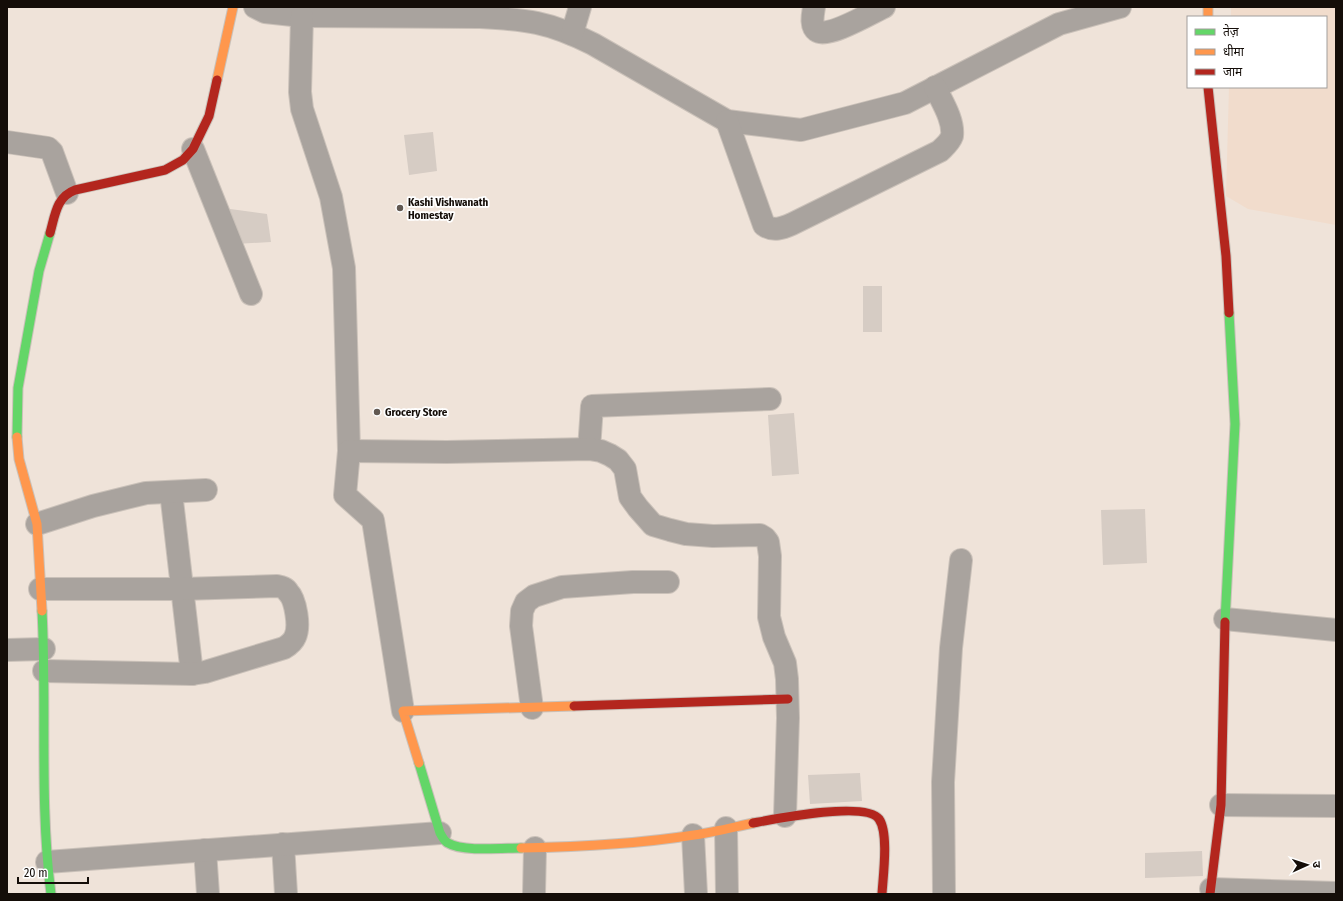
<svg xmlns="http://www.w3.org/2000/svg" width="1343" height="901" font-family="'Fira Sans Condensed','Noto Sans Devanagari',sans-serif">
	<style>
		.built { fill: #f1dccc }
		.building { fill: #d6ccc4 }
		.lines { fill: none; stroke-linecap: round; stroke-linejoin: round }
		.street-casing { stroke: #cac1b9; stroke-width: 24 }
		.fast-casing { stroke: #cac1b9; stroke-width: 11 }
		.slow-casing { stroke: #cac1b9; stroke-width: 11 }
		.jam-casing { stroke: #cac1b9; stroke-width: 11 }
		.street { stroke: #a9a39e; stroke-width: 22 }
		.fast { stroke: #63d668; stroke-width: 9 }
		.slow { stroke: #ff974d; stroke-width: 9 }
		.jam { stroke: #b3261e; stroke-width: 9 }
		.poi-dot { fill: #615851; stroke: #fff; stroke-width: 1.5 }
		.labels { text-anchor: middle; stroke-width: 3.5; stroke-linejoin: round; paint-order: stroke }
		.poi-label { font-size: 11px; font-weight: bold; fill: #140d08; stroke: #fff; text-anchor: start }
	</style>
	<rect width="100%" height="100%" fill="#efe3d9"/>
	<path class="built" d="M 1231,7 L 1336,7 L 1336,225 L 1248,209 L 1226,196 L 1229,87 L 1326,87 L 1326,17 L 1231,17 Z"/>
	<g class="building">
		<path d="M 433,132 L 437,171 L 409,175 L 404,135 Z"/>
		<path d="M 223,208 L 267,214 L 271,242 L 236,244 Z"/>
		<rect x="863" y="286" width="19" height="46"/>
		<path d="M 794,413 L 799,474 L 772,476 L 768,415 Z"/>
		<path d="M 1145,509 L 1147,563 L 1103,565 L 1101,510 Z"/>
		<path d="M 860,773 L 862,801 L 810,804 L 808,775 Z"/>
		<path d="M 1202,851 L 1203,876 L 1145,878 L 1145,853 Z"/>
	</g>
	<g class="lines">
		<g class="street-casing">
			<g id="street">
				<path d="M 255,7 L 265,12 L 302,16 L 480,17 C 499,18 518,19 537,23 C 556,27 575,35 593,44 L 727,121 L 801,130 L 905,103 L 1059,24 L 1120,7"/>
				<path d="M 814,7 C 813,14 810,26 817,31 C 827,39 873,12 884,7"/>
				<path d="M 302,16 L 300,92 L 302,109 L 331,197 L 344,268 L 349,451 L 345,495 L 373,520 L 403,711"/>
				<path d="M 572,34 L 580,7"/>
				<path d="M 727,121 L 764,225 C 773,232 783,228 792,224 L 940,151 C 944,147 950,142 952,136 C 954,120 942,102 935,87"/>
				<path d="M 7,142 L 48,148 L 52,152 L 67,193"/>
				<path d="M 193,149 L 251,294"/>
				<path d="M 589,449 L 592,406 L 770,399"/>
				<path d="M 349,451 L 447,452 L 589,449 L 601,451 L 610,455 L 618,460 L 625,469 L 630,497 L 638,508 L 653,525 L 670,530 L 686,534 L 713,536 L 760,535 L 765,538 L 768,542 L 770,556 L 769,617 L 774,637 L 785,663 L 787,679 L 788,718 L 785,816"/>
				<path d="M 171,492 L 192,674"/>
				<path d="M 37,524 L 93,506 L 146,493 L 206,490"/>
				<path d="M 40,589 L 182,589 L 277,586 C 282,587 286,588 288,592 C 296,600 300,627 295,637 C 293,642 289,645 284,648 L 205,672 L 192,674 L 44,671"/>
				<path d="M 1225,619 L 1336,630"/>
				<path d="M 7,650 L 44,649"/>
				<path d="M 532,708 L 521,626 L 522,611 L 526,602 L 534,596 L 562,587 L 633,582 L 668,582"/>
				<path d="M 1221,805 L 1336,806"/>
				<path d="M 726,828 L 727,894"/>
				<path d="M 693,835 L 696,894"/>
				<path d="M 283,844 L 286,894"/>
				<path d="M 205,850 L 208,894"/>
				<path d="M 47,862 L 440,833"/>
				<path d="M 1211,889 L 1336,893"/>
				<path d="M 534,894 L 535,848"/>
				<path d="M 944,894 L 943,782 L 951,648 L 961,560"/>
			</g>
		</g>
		<g class="fast-casing">
			<g id="fast">
				<path d="M 17,437 L 18,388 L 39,271 L 50,233"/>
				<path d="M 42,611 C 47,705 39,800 51,894"/>
				<path d="M 1225,622 L 1235,424 L 1229,313"/>
				<path d="M 419,763 L 440,833 C 442,836 444,841 448,843 C 462,852 504,848 521,848"/>
			</g>
		</g>
		<g class="slow-casing">
			<g id="slow">
				<path d="M 1208,7 L 1208,17"/>
				<path d="M 217,80 L 233,7"/>
				<path d="M 17,437 L 19,459 L 37,524 L 42,611"/>
				<path d="M 419,763 L 403,711 L 574,706"/>
				<path d="M 521,848 C 577,847 638,844 694,835 C 714,832 734,827 753,823"/>
			</g>
		</g>
		<g class="jam-casing">
			<g id="jam">
				<path d="M 1208,87 L 1226,256 L 1229,313"/>
				<path d="M 50,233 C 55,216 56,197 75,190 L 165,170 L 183,160 L 193,149 L 209,116 L 217,80"/>
				<path d="M 574,706 L 788,699"/>
				<path d="M 753,823 C 775,819 866,801 879,819 C 889,833 883,877 882,894"/>
				<path d="M 1210,894 L 1221,805 L 1225,622"/>
			</g>
		</g>
		<use href="#street" class="street"/>
		<use href="#fast" class="fast"/>
		<use href="#slow" class="slow"/>
		<use href="#jam" class="jam"/>
	</g>
	<g class="poi-dot">
		<circle cx="400" cy="208" r="4"/>
		<circle cx="377" cy="412" r="4"/>
	</g>
	<g class="labels">
		<g class="poi-label">
			<text x="408" y="206">Kashi Vishwanath<tspan x="408" dy="13">Homestay</tspan></text>
			<text x="385" y="416">Grocery Store</text>
		</g>
	</g>
	<rect width="1343" height="901" fill="none" stroke="#140d08" stroke-width="16"/>
	<rect x="1187" y="16" width="140" height="72" fill="#ffffff" stroke="#a19e9c"/>
	<rect x="1195" y="29" width="20" height="6" fill="#63d668" stroke="#a19e9c"/>
	<text x="1223" y="36" font-size="12" fill="#140d08">तेज़</text>
	<rect x="1195" y="49" width="20" height="6" fill="#ff974d" stroke="#a19e9c"/>
	<text x="1223" y="56" font-size="12" fill="#140d08">धीमा</text>
	<rect x="1195" y="69" width="20" height="6" fill="#b3261e" stroke="#a19e9c"/>
	<text x="1223" y="76" font-size="12" fill="#140d08">जाम</text>
	<g transform="translate(1307 865) rotate(87)" stroke="#ffffff" stroke-width="3" paint-order="stroke">
	<path d="M0-3L7 15L0 10L-7 15Z" fill="#140d08"/>
	<text y="-6" font-size="11" font-weight="bold" text-anchor="middle" fill="#140d08">उ</text>
	</g>
	<path d="M18 877v6h70v-6" fill="none" stroke="#140d08" stroke-width="2"/>
	<text x="24" y="877" font-size="12" fill="#140d08" stroke="#ffffff" stroke-width="3" paint-order="stroke">20 m</text>
</svg>
